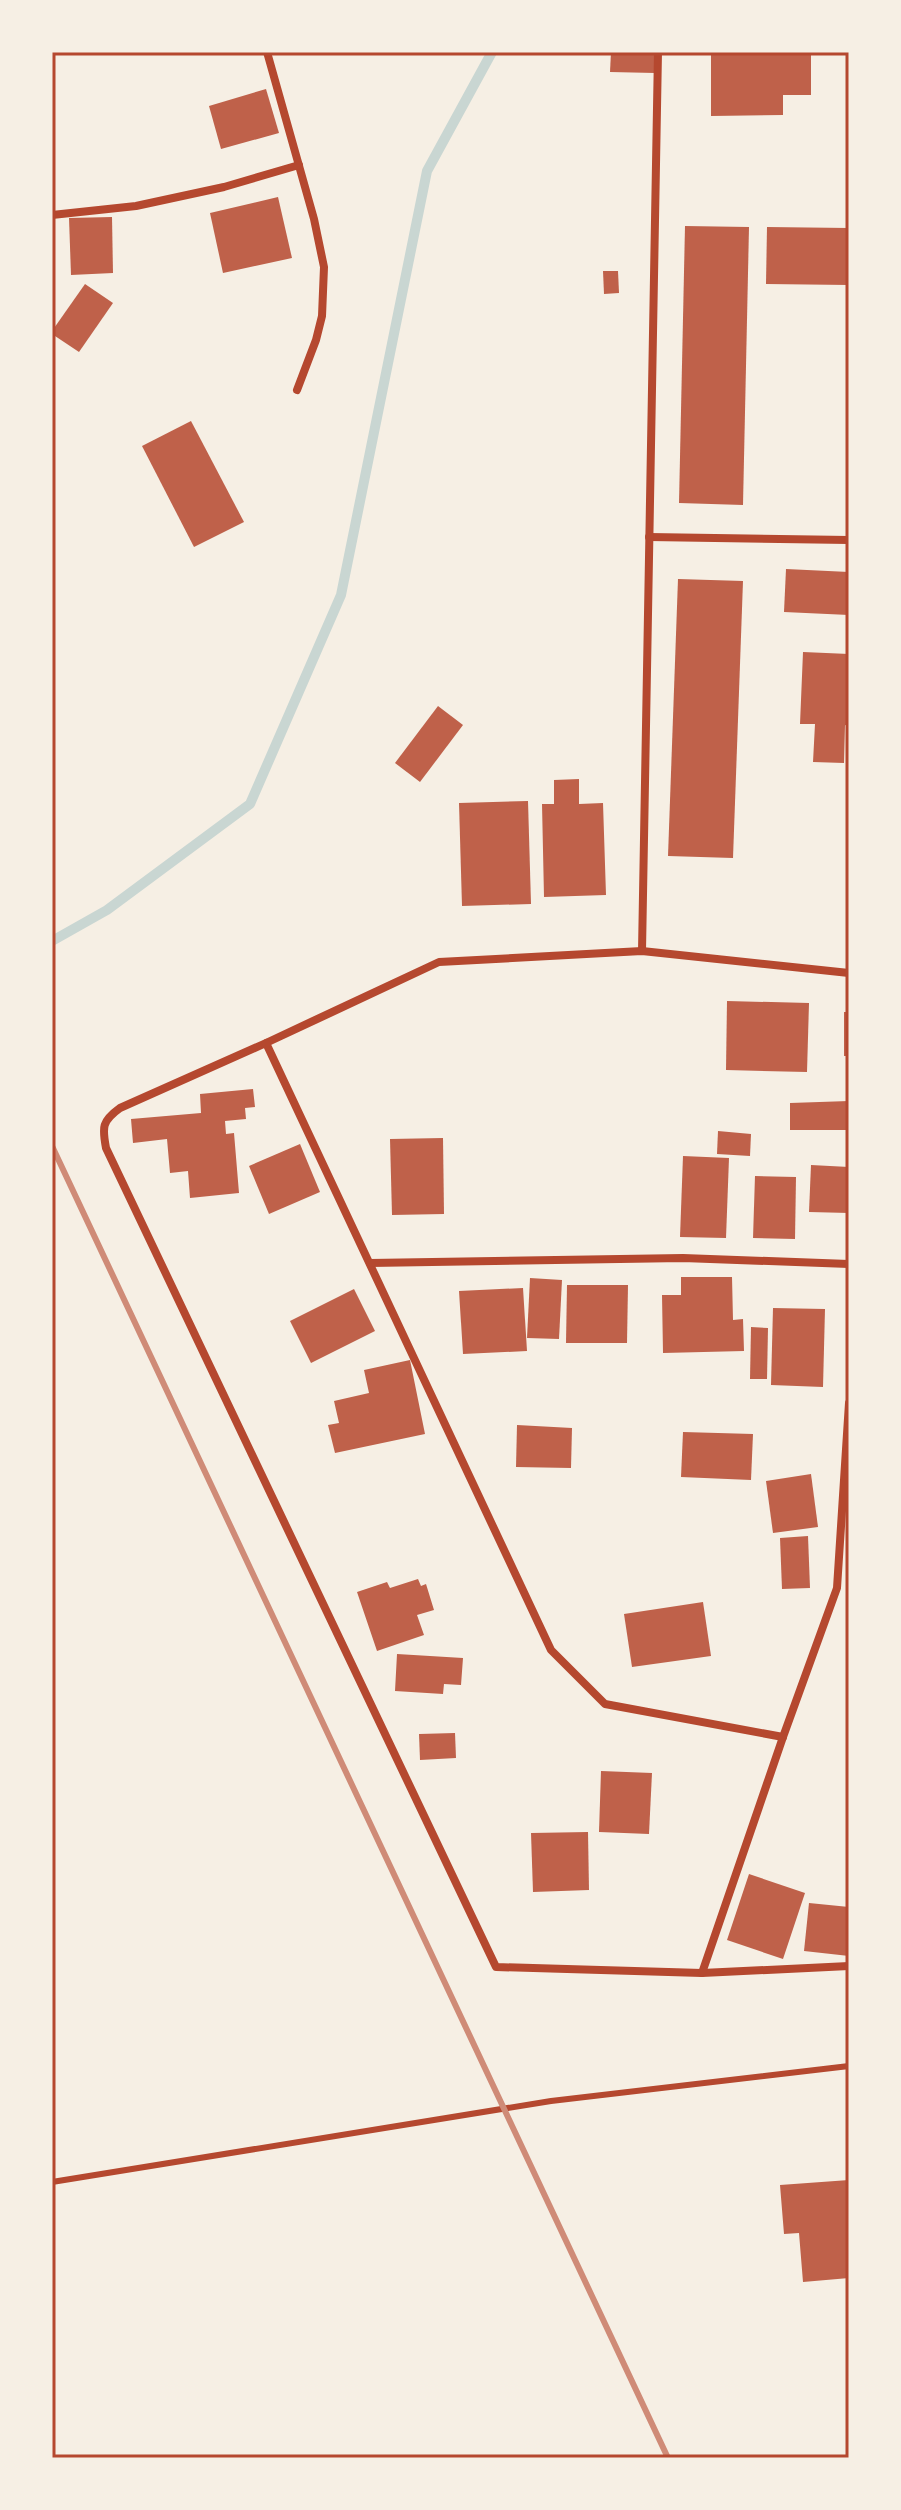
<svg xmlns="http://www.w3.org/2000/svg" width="901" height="2510" font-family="Figtree,sans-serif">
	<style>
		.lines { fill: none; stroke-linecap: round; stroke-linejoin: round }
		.stream { stroke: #c9d6d2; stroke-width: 10 }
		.building { fill: #bf614a }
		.service { stroke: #b5482f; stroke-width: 6 }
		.minor { stroke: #b5482f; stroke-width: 8 }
		.rail { stroke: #cf8b77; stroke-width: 6 }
		.neatline { fill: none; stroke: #b5482f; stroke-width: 3 }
	</style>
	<rect width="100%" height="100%" fill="#f6efe4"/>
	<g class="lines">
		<path class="stream" d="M 52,941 L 107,910 L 250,804 L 341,595 L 427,171 L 492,52"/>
	</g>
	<g class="building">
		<path d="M 611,52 L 655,52 L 655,73 L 610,72 Z"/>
		<path d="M 711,52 L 811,52 L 811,95 L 783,95 L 783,115 L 711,116 Z"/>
		<path d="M 266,89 L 279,133 L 221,149 L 209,106 Z"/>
		<path d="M 278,197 L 292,258 L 223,273 L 210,213 Z"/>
		<path d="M 112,217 L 113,273 L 71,275 L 69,218 Z"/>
		<path d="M 685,226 L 749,227 L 743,505 L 679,503 Z"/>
		<path d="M 767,227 L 849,228 L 849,285 L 766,284 Z"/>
		<path d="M 603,271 L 618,271 L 619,293 L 604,294 Z"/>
		<path d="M 85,284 L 113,303 L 79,352 L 52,334 L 52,331 Z"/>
		<path d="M 191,421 L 244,522 L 194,547 L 142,446 Z"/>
		<path d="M 786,569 L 849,572 L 849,615 L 784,612 Z"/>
		<path d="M 678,579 L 743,581 L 733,858 L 668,856 Z"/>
		<path d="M 803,652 L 849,654 L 849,726 L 845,725 L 844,763 L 813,762 L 815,724 L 800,724 Z"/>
		<path d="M 438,706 L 463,725 L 420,782 L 395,763 Z"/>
		<path d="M 579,779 L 579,804 L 603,803 L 606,895 L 544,897 L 542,804 L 554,804 L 554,780 Z"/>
		<path d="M 528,801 L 531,904 L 462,906 L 459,803 Z"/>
		<path d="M 727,1001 L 809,1003 L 807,1072 L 726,1070 Z"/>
		<rect x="844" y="1012" width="5" height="44"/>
		<path d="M 253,1089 L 255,1107 L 245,1108 L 246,1119 L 225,1121 L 226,1134 L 234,1133 L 239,1193 L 190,1198 L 188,1171 L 170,1173 L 167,1139 L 133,1143 L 131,1119 L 201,1113 L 200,1094 Z"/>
		<path d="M 849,1101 L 849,1130 L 790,1130 L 790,1103 Z"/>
		<path d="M 718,1131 L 751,1134 L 750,1156 L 717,1154 Z"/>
		<path d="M 443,1138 L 444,1214 L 392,1215 L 390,1139 Z"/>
		<path d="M 300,1144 L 320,1192 L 269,1214 L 249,1166 Z"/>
		<path d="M 683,1156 L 729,1158 L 726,1238 L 680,1237 Z"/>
		<path d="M 811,1165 L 849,1167 L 849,1213 L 809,1212 Z"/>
		<path d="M 755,1176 L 796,1177 L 795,1239 L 753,1238 Z"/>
		<path d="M 681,1277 L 732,1277 L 733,1320 L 743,1319 L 744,1351 L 663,1353 L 662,1295 L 681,1295 Z"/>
		<path d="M 530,1278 L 562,1280 L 559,1339 L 527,1338 Z"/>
		<path d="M 567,1285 L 628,1285 L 627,1343 L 566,1343 Z"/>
		<path d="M 523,1288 L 527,1351 L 463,1354 L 459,1291 Z"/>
		<path d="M 354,1289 L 375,1331 L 311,1363 L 290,1321 Z"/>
		<path d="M 773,1308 L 825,1309 L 823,1387 L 771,1385 Z"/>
		<path d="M 751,1327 L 768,1328 L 767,1379 L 750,1379 Z"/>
		<path d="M 410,1360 L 425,1434 L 335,1453 L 328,1425 L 339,1423 L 334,1401 L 369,1393 L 364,1370 Z"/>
		<path d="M 517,1425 L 572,1428 L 571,1468 L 516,1467 Z"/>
		<path d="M 683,1432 L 753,1434 L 751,1480 L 681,1477 Z"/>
		<path d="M 811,1474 L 818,1527 L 773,1533 L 766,1481 Z"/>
		<path d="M 808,1536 L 810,1588 L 782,1589 L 780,1538 Z"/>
		<path d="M 418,1579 L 421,1586 L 426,1584 L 434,1610 L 417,1615 L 424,1635 L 377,1651 L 357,1592 L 387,1582 L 390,1588 Z"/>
		<path d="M 703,1602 L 711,1656 L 632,1667 L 624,1614 Z"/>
		<path d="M 397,1654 L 463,1658 L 461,1685 L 444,1684 L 443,1694 L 395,1691 Z"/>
		<path d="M 455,1733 L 456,1758 L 420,1760 L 419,1734 Z"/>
		<path d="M 601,1771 L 652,1773 L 649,1834 L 599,1832 Z"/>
		<path d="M 588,1832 L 589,1890 L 533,1892 L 531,1833 Z"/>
		<path d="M 749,1874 L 805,1893 L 783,1959 L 727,1940 Z"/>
		<path d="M 809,1903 L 849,1907 L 849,1956 L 804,1951 Z"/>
		<path d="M 849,2180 L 849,2278 L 803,2282 L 799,2233 L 784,2234 L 780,2185 Z"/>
	</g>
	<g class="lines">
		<path class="service" d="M 52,2182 L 551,2101 L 849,2066"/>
		<g class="minor">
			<path d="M 267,52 L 314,219 L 324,267 L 322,316 L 316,340 L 297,390"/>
			<path d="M 52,215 L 136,206 L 224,187 L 299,165"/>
			<path d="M 649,537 L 849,540"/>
			<path d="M 642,951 L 658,52"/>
			<path d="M 849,973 L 642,951 L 439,962 L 266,1043 L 120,1108 C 102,1121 102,1127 106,1148 L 496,1967 L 702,1973 L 849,1966"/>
			<path d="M 266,1043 L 551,1650 L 605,1704 L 783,1737"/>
			<path d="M 370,1263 L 683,1258 L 849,1264"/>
			<path d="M 702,1973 L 783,1737 L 837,1588 L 849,1403"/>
		</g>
		<path class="rail" d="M 52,1146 L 668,2458"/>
	</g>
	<rect width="901" height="2510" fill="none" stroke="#f6efe4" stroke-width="108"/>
	<rect x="54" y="54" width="793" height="2402" class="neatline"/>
</svg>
